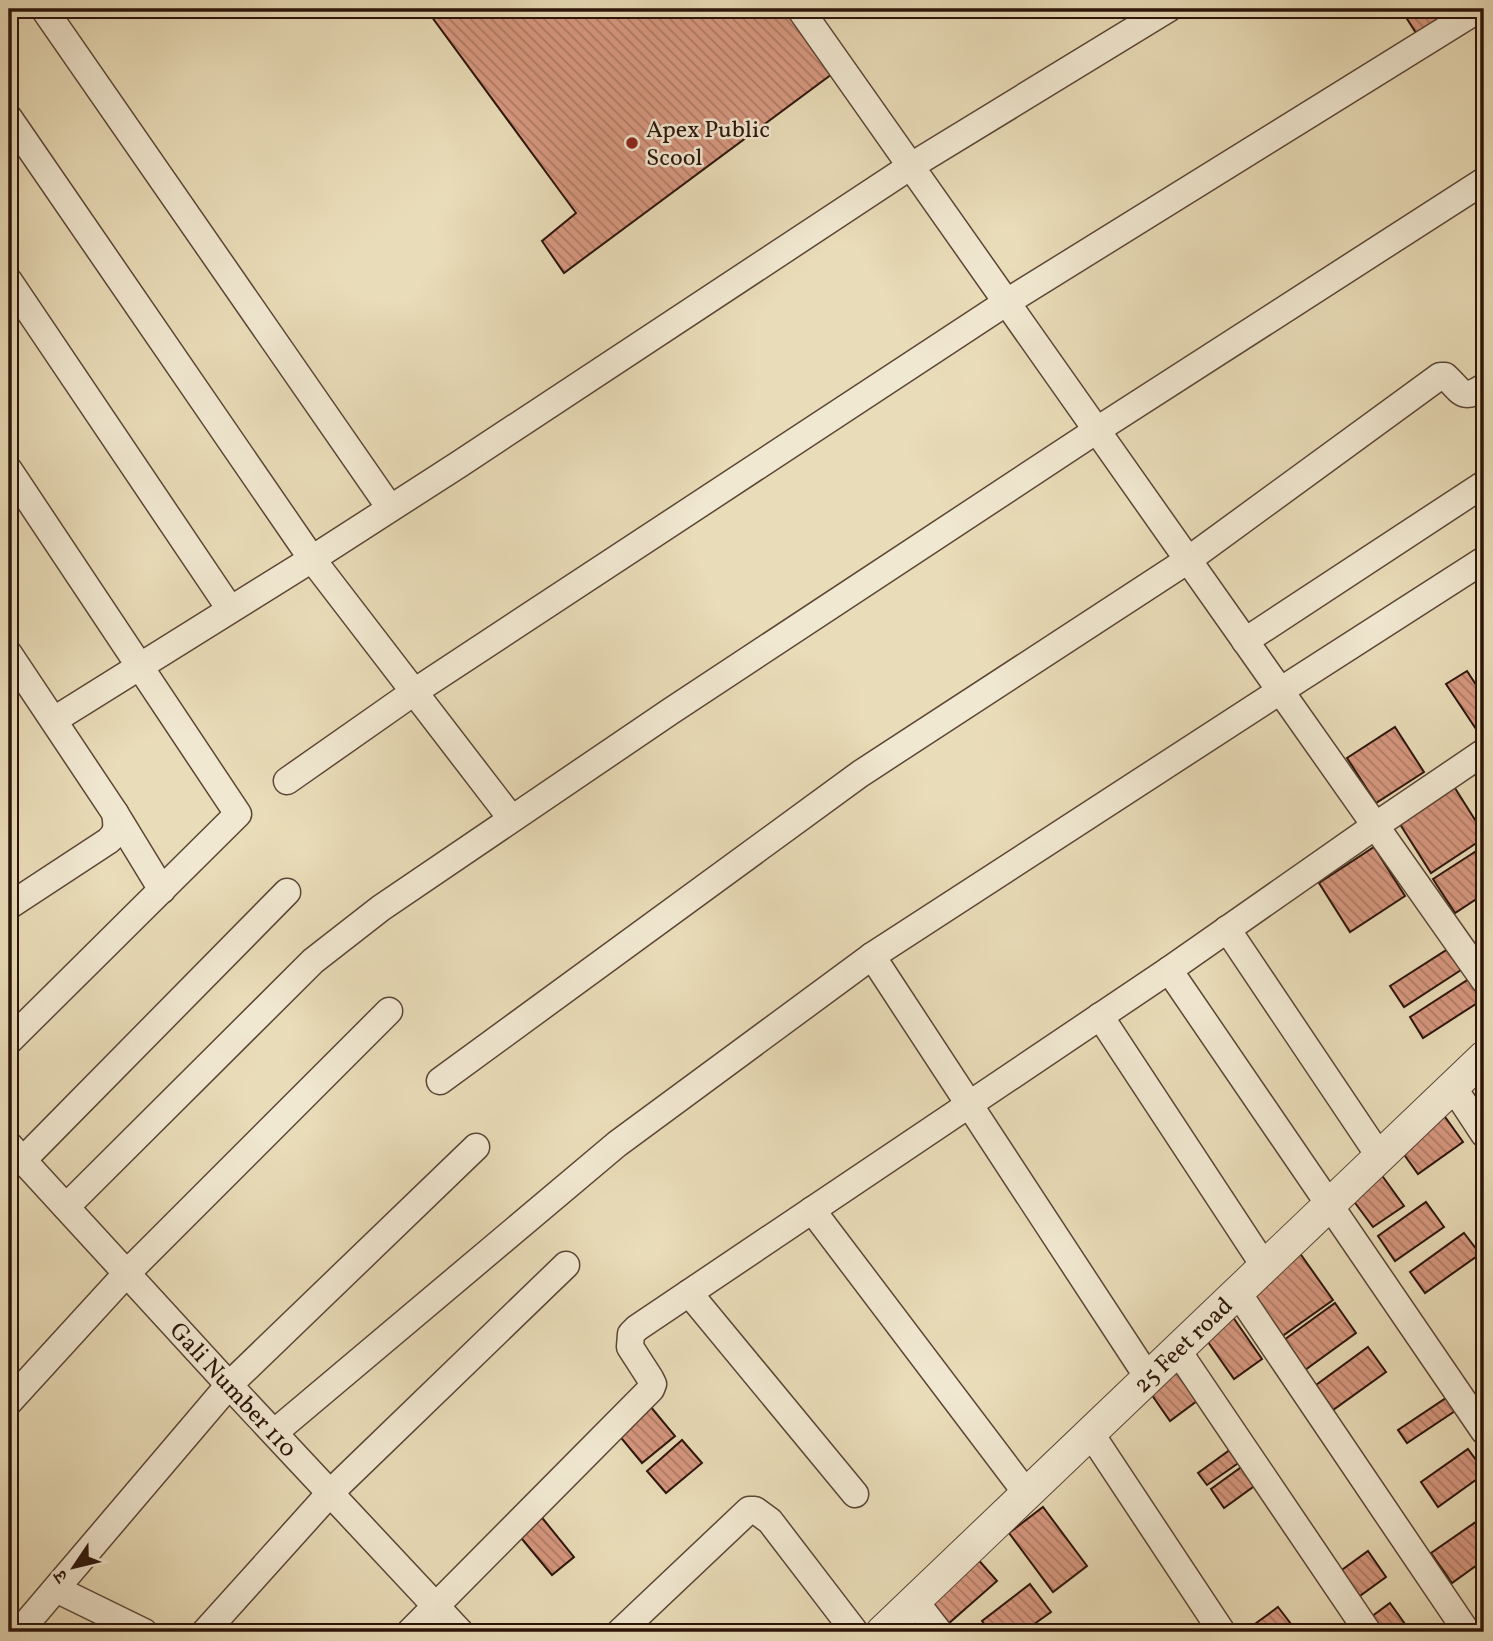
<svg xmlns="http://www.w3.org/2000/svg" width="1493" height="1641" font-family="Vollkorn,'Noto Serif Devanagari',serif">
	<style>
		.building { fill: url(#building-back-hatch); stroke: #2c140a; stroke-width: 2 }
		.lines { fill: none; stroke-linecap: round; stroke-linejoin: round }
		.minor-casing { stroke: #5b4636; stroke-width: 29 }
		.tertiary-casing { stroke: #5b4636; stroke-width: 34 }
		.minor { stroke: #f1e8d1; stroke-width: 26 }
		.tertiary { stroke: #f1e8d1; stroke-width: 32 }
		.poi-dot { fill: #8f2418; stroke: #f1e8d1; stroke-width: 2.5 }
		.labels { text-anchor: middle; stroke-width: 5; stroke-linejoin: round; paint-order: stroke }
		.poi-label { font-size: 24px; fill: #2c140a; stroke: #f1e8d1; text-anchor: start }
		.street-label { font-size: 24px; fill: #2c140a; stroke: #f1e8d1 }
	</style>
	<defs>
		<pattern id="building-back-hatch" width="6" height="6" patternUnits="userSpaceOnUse" patternTransform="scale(1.75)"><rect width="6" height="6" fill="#d79880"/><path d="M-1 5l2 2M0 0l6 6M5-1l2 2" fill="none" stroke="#af7b67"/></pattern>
	</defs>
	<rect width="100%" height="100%" fill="#e9dcb8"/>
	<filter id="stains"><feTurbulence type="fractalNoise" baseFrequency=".00286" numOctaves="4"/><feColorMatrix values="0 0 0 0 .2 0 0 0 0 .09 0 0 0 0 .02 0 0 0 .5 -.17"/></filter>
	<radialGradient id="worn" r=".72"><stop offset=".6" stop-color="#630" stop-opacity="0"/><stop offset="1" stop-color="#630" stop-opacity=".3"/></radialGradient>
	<g class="building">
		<path d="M 426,9 L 786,9 L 832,74 L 564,273 L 542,241 L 576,213 Z"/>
		<path d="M 1405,9 L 1459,9 L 1418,36 L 1402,11 Z"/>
		<path d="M 1467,671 L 1484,697 L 1484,741 L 1446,684 Z"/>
		<path d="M 1395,727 L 1424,772 L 1376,803 L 1347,758 Z"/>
		<path d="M 1453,785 L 1484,834 L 1484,838 L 1431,873 L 1398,821 Z"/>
		<path d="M 1484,846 L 1484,894 L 1455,913 L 1433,879 Z"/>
		<path d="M 1374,847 L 1405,896 L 1350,932 L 1319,883 Z"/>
		<path d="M 1448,949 L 1461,970 L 1404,1007 L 1390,986 Z"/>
		<path d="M 1469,979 L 1482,1000 L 1423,1038 L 1410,1017 Z"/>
		<path d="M 1443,1114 L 1463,1142 L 1418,1174 L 1398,1146 Z"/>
		<path d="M 1378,1170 L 1404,1206 L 1373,1227 L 1347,1192 Z"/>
		<path d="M 1426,1202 L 1444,1227 L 1395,1261 L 1378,1236 Z"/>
		<path d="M 1464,1233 L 1480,1254 L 1425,1293 L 1410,1272 Z"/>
		<path d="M 1299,1252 L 1333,1300 L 1281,1337 L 1247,1289 Z"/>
		<path d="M 1335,1303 L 1356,1333 L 1305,1370 L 1284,1340 Z"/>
		<path d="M 1230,1313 L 1262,1359 L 1234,1379 L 1201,1332 Z"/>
		<path d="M 1368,1347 L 1386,1372 L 1333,1410 L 1316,1385 Z"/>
		<path d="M 1174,1369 L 1197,1401 L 1170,1421 L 1147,1388 Z"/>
		<path d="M 1449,1396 L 1458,1409 L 1407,1443 L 1398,1430 Z"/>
		<path d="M 650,1406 L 675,1436 L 642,1463 L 617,1433 Z"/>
		<path d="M 682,1440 L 702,1463 L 666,1493 L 647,1471 Z"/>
		<path d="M 1238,1444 L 1247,1457 L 1207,1485 L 1198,1473 Z"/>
		<path d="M 1468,1449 L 1484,1471 L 1484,1474 L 1438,1507 L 1421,1482 Z"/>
		<path d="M 1251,1460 L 1264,1479 L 1224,1508 L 1211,1489 Z"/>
		<path d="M 1043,1507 L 1087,1566 L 1053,1592 L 1009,1533 Z"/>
		<path d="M 539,1514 L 574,1557 L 552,1575 L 517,1533 Z"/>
		<path d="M 1480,1519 L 1484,1525 L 1484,1560 L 1452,1583 L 1431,1553 Z"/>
		<path d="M 1368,1551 L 1386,1577 L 1357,1598 L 1339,1572 Z"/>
		<path d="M 975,1556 L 997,1581 L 948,1624 L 926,1600 Z"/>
		<path d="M 1030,1584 L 1051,1612 L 1023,1632 L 990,1632 L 982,1621 Z"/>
		<path d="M 1390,1603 L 1405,1624 L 1393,1632 L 1382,1632 L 1371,1617 Z"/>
		<path d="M 1278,1607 L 1291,1624 L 1279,1632 L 1244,1632 Z"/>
	</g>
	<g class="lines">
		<g class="minor-casing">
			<g id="minor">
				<path d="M 44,9 L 390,508"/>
				<path d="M 800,9 L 1484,980"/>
				<path d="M 9,118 L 312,559 L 54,720"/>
				<path d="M 9,281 L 230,609"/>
				<path d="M 9,470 L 238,814 L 9,1041"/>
				<path d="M 1245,641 L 1484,484"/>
				<path d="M 9,654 L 115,813 C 117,825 118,833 108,841 L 9,906"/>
				<path d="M 287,781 L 414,692 L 1007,302 L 1479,9"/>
				<path d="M 115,813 L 162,890"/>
				<path d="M 511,818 L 312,559 L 458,465 L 911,166 L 1168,9"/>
				<path d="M 1227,929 L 1380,1157"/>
				<path d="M 872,956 L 1149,1379"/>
				<path d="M 1169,970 L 1484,1431"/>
				<path d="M 1100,1016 L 1265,1267"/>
				<path d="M 440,1081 L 860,774 L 1188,560 L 1440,376 L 1445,376 C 1461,390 1461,402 1484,387"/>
				<path d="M 1453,1087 L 1484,1134"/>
				<path id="s1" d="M 9,1145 L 229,1385 L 460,1632"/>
				<path d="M 23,1160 L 287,892"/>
				<path d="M 66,1207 L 313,961 L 381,908 L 671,711 L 1097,430 L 1484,181"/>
				<path d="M 812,1210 L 1027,1494"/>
				<path d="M 689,1293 L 855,1494"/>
				<path d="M 1238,1293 L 1467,1632"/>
				<path d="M 1178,1351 L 1368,1632"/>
				<path d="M 9,1402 L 127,1273 L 389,1011"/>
				<path d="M 275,1432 L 617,1144 L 872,956 L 1280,691 L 1484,560"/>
				<path d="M 1091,1434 L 1222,1632"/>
				<path d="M 56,1589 L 144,1632"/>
				<path d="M 915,1601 L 939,1632"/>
				<path d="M 19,1632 L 229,1385 L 476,1147"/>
				<path d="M 205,1632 L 331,1492 L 566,1265"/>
				<path d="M 410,1632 L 651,1389 L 653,1384 L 650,1378 L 630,1347 L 631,1334 L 637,1328 L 1169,970 L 1375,826 L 1484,752"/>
				<path d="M 620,1632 L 749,1510 L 755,1510 L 770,1521 L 855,1632"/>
			</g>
		</g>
		<g class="tertiary-casing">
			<g id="tertiary">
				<path id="s2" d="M 882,1632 L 1484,1057"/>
			</g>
		</g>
		<use href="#minor" class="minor"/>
		<use href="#tertiary" class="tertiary"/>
	</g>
	<circle class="poi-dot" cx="632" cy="143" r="7"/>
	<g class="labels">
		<g class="poi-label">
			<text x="646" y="137">Apex Public<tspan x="646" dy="28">Scool</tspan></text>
		</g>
		<g class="street-label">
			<text dy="8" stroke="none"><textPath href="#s2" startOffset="416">25 Feet road</textPath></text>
			<text dy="8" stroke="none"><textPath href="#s1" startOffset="332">Gali Number 110</textPath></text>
		</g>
	</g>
	<rect width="1493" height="1641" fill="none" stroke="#e9dcb8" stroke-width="35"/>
	<rect x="10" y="10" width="1472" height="1620" fill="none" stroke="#2c140a" stroke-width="3.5"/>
	<rect x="18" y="18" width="1458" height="1606" fill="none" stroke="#2c140a" stroke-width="2"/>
	<g transform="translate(74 1567) rotate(235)" stroke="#f1e8d1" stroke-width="5" paint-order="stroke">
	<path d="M0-5L12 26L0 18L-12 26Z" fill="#2c140a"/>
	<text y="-10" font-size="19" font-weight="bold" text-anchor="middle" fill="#2c140a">उ</text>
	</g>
	<rect width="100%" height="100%" filter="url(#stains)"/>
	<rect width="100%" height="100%" fill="url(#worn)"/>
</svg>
